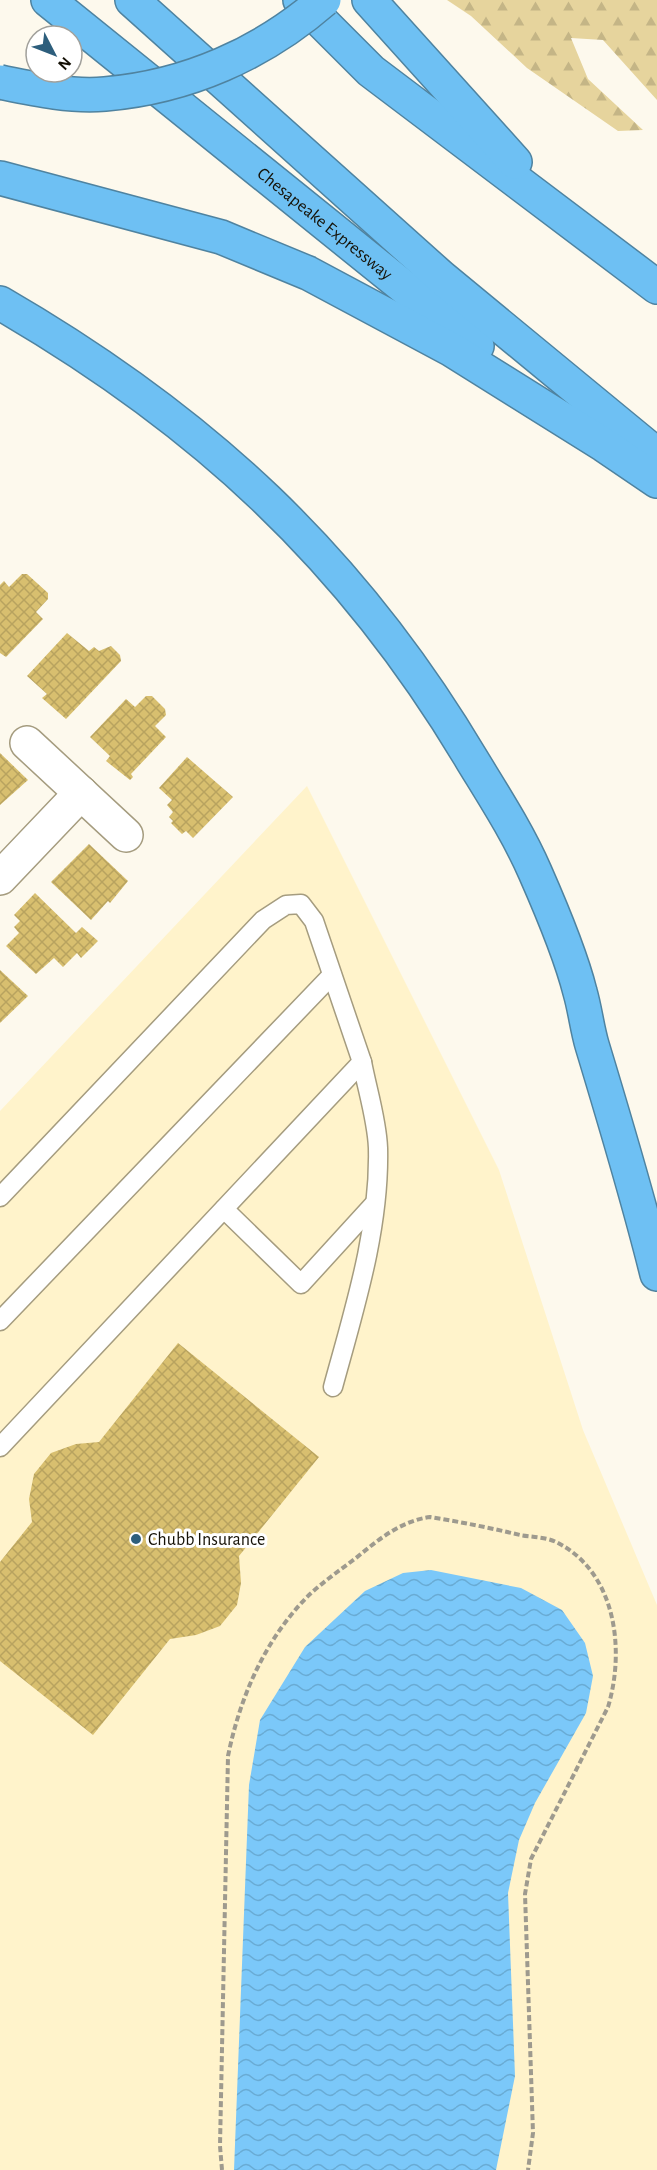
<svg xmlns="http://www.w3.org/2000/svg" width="657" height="2170" font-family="'Alegreya Sans',sans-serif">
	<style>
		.built { fill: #fff3cb }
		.forest { fill: url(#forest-firs) }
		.water { fill: url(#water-waves) }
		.building { fill: url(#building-cross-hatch) }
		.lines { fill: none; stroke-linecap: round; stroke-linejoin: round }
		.lane-casing { stroke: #a59c7f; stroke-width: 21 }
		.street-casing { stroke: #a59c7f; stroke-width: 36 }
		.highway-casing { stroke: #4f83a0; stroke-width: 36 }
		.path { stroke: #9e9a8e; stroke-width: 4; stroke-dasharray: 6 3; stroke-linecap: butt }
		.lane { stroke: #fff; stroke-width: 18 }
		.street { stroke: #fff; stroke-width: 33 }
		.highway { stroke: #6ec0f3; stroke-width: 33 }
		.highway-bridge-casing { stroke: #4f83a0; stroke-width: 36; stroke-linecap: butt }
		.highway-bridge { stroke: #6ec0f3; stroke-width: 33 }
		.poi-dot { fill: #2d5e7c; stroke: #fff; stroke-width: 2 }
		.labels { text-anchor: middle; stroke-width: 6; stroke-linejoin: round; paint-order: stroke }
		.street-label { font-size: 18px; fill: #151106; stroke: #fff }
		.poi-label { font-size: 18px; fill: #151106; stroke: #fff; text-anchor: start }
	</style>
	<defs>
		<pattern id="forest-firs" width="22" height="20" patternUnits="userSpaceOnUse" patternTransform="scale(1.5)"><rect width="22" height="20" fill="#e6d49d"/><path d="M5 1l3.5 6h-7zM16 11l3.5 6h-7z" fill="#c4b586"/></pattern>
		<pattern id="water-waves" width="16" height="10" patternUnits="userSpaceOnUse" patternTransform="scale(1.5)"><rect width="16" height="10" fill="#7bc8f9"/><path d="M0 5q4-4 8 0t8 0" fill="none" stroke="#69abd4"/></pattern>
		<pattern id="building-cross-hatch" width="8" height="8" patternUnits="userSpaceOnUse" patternTransform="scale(1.5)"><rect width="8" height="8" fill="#d8bf6f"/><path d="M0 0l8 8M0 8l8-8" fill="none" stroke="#b8a35f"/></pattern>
	</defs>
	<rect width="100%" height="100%" fill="#fdf9ed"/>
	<path class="built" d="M 307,786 L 499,1170 L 583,1430 L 657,1605 L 657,2170 L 0,2170 L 0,1111 Z"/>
	<path class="forest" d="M 447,0 L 657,0 L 657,100 L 603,40 L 571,38 L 588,79 L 643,130 L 618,131 L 527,68 L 471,16 Z"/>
	<path class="water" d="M 431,1570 L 521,1588 L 562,1610 L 585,1643 L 593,1676 L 586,1713 L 535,1803 L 519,1840 L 508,1893 L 515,2076 L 496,2170 L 234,2170 L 249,1785 L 260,1720 L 305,1647 L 365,1591 L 403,1573 Z"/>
	<g class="building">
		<path d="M 22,574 L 27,574 L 48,593 L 48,599 L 36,612 L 43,619 L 6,657 L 0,653 L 0,585 L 4,581 L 9,587 Z"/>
		<path d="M 67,633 L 89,651 L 94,647 L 99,651 L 111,646 L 120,655 L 121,661 L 66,719 L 42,698 L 47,694 L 27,676 Z"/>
		<path d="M 146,696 L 152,696 L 165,709 L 166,715 L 155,726 L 166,737 L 131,774 L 133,777 L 130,780 L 106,761 L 110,756 L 90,737 L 126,699 L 135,707 Z"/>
		<path d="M 0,753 L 28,780 L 0,805 Z"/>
		<path d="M 187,757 L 233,797 L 193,838 L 186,831 L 182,834 L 171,823 L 173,821 L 169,817 L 173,812 L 167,805 L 172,800 L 159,788 Z"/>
		<path d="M 89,844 L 128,881 L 110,903 L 108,901 L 91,920 L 51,882 Z"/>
		<path d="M 35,893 L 76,933 L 82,927 L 98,941 L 81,958 L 77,953 L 63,967 L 54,958 L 36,974 L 6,946 L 19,933 L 14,927 L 20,921 L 14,915 Z"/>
		<path d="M 0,970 L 28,996 L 0,1023 Z"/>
		<path d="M 178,1343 L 319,1457 L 239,1556 L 241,1583 L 237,1605 L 220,1626 L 196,1635 L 170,1639 L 93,1735 L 0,1661 L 0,1562 L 32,1522 L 29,1499 L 34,1474 L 51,1453 L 76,1444 L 99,1442 Z"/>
	</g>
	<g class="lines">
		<g class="lane-casing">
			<g id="lane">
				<path d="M 0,1197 L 263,920 L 286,905 L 301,904 L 314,921 L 362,1062 L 0,1447"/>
				<path d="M 224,1209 L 301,1284 L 374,1204"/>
				<path d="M 0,1321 L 332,975"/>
				<path d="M 333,1387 C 354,1310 380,1229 378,1148 C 377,1120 367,1089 362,1062"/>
			</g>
		</g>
		<g class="street-casing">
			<g id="street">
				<path d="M 27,743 L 126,835"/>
				<path d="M 0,878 L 81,793"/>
			</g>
		</g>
		<g class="highway-casing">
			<g id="highway">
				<path id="s1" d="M 48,0 L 477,346"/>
				<path d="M 132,0 L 441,277 L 657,455"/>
				<path d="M 300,0 L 371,71 L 657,287"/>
				<path d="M 369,0 L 515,162"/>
				<path d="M 0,178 L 221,237 L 308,273 L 452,350 L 604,445 L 657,481"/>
				<path d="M 0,303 C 202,420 352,558 472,760 C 494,796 518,833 535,872 C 550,906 571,956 580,992 C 585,1009 587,1028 592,1045 C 615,1121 638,1197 657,1274"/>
			</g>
		</g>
		<path class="path" d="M 222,2170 L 220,2146 L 228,1756 C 240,1697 265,1639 309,1595 C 323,1582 340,1570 356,1558 C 379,1539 401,1521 430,1517 C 461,1522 491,1528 520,1535 C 531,1537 546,1537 556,1542 C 617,1572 625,1651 608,1707 L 531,1859 L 525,1894 L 533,2133 L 528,2170"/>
		<use href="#lane" class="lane"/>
		<use href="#street" class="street"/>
		<use href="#highway" class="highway"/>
		<g class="highway-bridge-casing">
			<path id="highway-bridge" d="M 0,82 C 34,89 70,97 105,94 C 187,87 262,54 324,0"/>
		</g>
		<use href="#highway-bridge" class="highway-bridge"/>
	</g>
	<circle class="poi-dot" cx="136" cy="1539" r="6"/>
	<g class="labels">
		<g class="street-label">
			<text dy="6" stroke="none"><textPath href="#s1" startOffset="356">Chesapeake Expressway</textPath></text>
		</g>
		<g class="poi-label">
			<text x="148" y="1545">Chubb Insurance</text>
		</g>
	</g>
	<g transform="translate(54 54) rotate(132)"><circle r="28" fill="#ffffff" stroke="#a1a09b" stroke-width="1.5"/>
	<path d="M0-4.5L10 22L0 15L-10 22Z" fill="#2d5e7c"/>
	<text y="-9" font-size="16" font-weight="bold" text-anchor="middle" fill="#151106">N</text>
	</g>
</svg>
